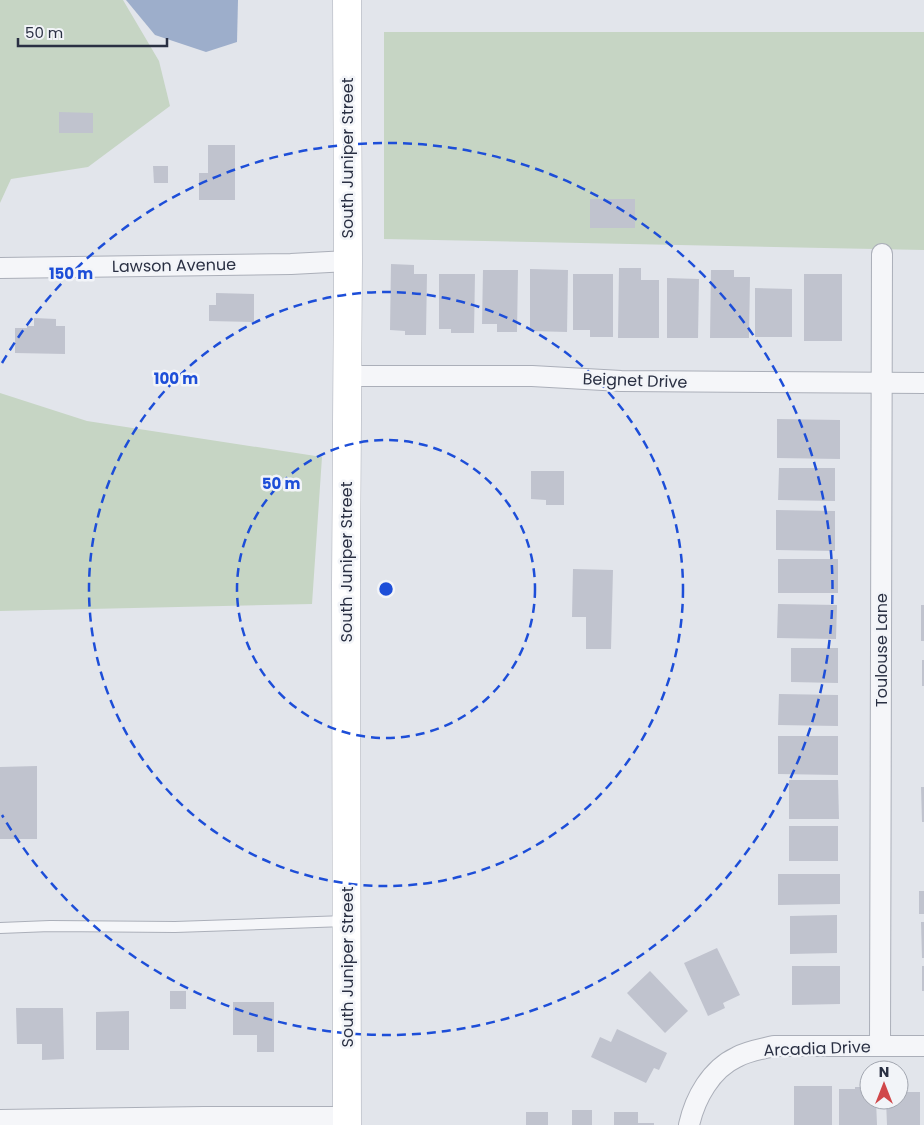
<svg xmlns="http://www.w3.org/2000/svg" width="924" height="1125" font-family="Poppins,sans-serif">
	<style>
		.green { fill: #c6d5c4 }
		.water { fill: #9daecb }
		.building { fill: #c0c3ce }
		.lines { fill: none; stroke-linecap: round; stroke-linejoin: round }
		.lane-casing { stroke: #abafb9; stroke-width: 12 }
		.street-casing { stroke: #abafb9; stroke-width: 22 }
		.secondary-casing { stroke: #abafb9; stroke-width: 29 }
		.lane { stroke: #f5f6f9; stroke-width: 10 }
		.street { stroke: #f5f6f9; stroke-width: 20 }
		.secondary { stroke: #fff; stroke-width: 28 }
		.ring { fill: none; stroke: #1d4ed8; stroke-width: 2.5; stroke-dasharray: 9 6 }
		.labels { text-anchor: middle; stroke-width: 5; stroke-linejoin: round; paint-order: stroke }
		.street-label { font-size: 16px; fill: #2a3043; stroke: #f2f4f8 }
		.centre { fill: #1d4ed8; stroke: #f2f4f8; stroke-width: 2.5 }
		.ring-label { font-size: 15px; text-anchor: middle; font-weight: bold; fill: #1d4ed8; stroke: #f2f4f8; stroke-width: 5; stroke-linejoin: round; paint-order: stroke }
	</style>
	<rect width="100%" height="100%" fill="#e2e5eb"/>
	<g class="green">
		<path d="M 0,0 L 123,0 L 159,61 L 170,106 L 88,167 L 11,179 L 0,203 Z"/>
		<path d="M 384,32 L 924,32 L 924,250 L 384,239 Z"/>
		<path d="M 0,393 L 87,421 L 322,457 L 312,604 L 0,611 Z"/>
	</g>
	<path class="water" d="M 126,0 L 238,0 L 237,42 L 206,52 L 155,35 Z"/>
	<g class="building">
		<path d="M 59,112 L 93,113 L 93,133 L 59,133 Z"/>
		<path d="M 208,145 L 235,145 L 235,200 L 199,200 L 199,173 L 208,173 Z"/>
		<path d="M 153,166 L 168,166 L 168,183 L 154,183 Z"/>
		<rect x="590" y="199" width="45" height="29"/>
		<path d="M 391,264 L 414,265 L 414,274 L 427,274 L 426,335 L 405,335 L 405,331 L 390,330 Z"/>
		<path d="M 619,268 L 641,268 L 641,280 L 659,280 L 659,338 L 618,338 Z"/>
		<path d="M 530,269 L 568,270 L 567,332 L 530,331 Z"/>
		<path d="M 483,270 L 518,270 L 517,332 L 497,332 L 497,324 L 482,324 Z"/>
		<path d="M 711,270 L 734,270 L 734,277 L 750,277 L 749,338 L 710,338 Z"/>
		<path d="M 439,274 L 475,274 L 474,333 L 451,333 L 451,329 L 439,329 Z"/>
		<path d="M 573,274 L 613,274 L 613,337 L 590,337 L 590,330 L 573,330 Z"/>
		<rect x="804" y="274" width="38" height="67"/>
		<path d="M 667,278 L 699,279 L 698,338 L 667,338 Z"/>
		<path d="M 755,288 L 792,289 L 792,337 L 755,337 Z"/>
		<path d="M 216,293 L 254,294 L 254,322 L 209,321 L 209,305 L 216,305 Z"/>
		<path d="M 34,318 L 56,319 L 56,326 L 65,326 L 65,354 L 15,353 L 15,328 L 27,328 L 27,326 L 34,326 Z"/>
		<path d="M 777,419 L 840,420 L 840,459 L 777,458 Z"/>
		<path d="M 779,468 L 835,468 L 835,501 L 778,500 Z"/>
		<path d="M 531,471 L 564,471 L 564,505 L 546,505 L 546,500 L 531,499 Z"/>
		<path d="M 776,510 L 835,511 L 835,551 L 776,550 Z"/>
		<rect x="778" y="559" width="60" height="34"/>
		<path d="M 573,569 L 613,570 L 611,649 L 586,649 L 586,617 L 572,617 Z"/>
		<path d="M 778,604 L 837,605 L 836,639 L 777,638 Z"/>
		<rect x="921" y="605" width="3" height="36"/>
		<path d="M 791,648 L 838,648 L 838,683 L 791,682 Z"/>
		<rect x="922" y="660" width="2" height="26"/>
		<path d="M 779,694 L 838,695 L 838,726 L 778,725 Z"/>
		<path d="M 778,736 L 838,736 L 838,775 L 778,774 Z"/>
		<path d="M 37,766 L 37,839 L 0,839 L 0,767 Z"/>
		<path d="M 789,780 L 838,780 L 839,819 L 789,819 Z"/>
		<path d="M 921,787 L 924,787 L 924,822 L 922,822 Z"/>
		<rect x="789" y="826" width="49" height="35"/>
		<path d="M 778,874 L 840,874 L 840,904 L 778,905 Z"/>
		<rect x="919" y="891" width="5" height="23"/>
		<path d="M 837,915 L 837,953 L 790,954 L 790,916 Z"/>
		<path d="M 921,922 L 924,922 L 924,958 L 922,958 Z"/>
		<path d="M 717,948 L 740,995 L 723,1003 L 725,1008 L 708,1016 L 684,963 Z"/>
		<path d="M 792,966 L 840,966 L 840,1004 L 792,1005 Z"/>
		<rect x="922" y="966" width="2" height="25"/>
		<path d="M 650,971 L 688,1011 L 665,1033 L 627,993 Z"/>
		<rect x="170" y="991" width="16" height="18"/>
		<path d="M 233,1002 L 274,1002 L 274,1052 L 257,1052 L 257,1035 L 233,1035 Z"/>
		<path d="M 16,1008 L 63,1008 L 64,1059 L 42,1060 L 42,1044 L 17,1044 Z"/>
		<path d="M 129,1011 L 129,1050 L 96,1050 L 96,1012 Z"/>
		<path d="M 617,1029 L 667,1053 L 659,1070 L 654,1068 L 646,1083 L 591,1057 L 600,1037 L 611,1042 Z"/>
		<rect x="794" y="1086" width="38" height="39"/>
		<path d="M 855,1087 L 869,1087 L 869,1100 L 876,1100 L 877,1125 L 839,1125 L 839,1089 L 855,1089 Z"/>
		<path d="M 899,1087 L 907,1087 L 907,1092 L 920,1092 L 920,1125 L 887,1125 L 886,1100 L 899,1100 Z"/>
		<rect x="572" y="1110" width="20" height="15"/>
		<rect x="526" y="1112" width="22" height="13"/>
		<path d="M 614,1112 L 638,1112 L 638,1123 L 654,1123 L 654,1125 L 614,1125 Z"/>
	</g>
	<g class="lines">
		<g class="lane-casing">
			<path id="lane" d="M 0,928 L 50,926 L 175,927 L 345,921"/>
		</g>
		<g class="street-casing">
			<g id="street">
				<path d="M 0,268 L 291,264 L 348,261"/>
				<path d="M 346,376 L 532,376 L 621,381 L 924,383"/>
				<path d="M 880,1046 L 882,254"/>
				<path d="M 0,1120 L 204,1117 L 347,1117"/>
				<path d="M 689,1125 C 695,1098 711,1069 737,1057 C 748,1051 762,1049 774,1046 L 924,1046"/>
			</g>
		</g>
		<g class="secondary-casing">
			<path id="secondary" d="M 347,0 L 348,261 L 346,585 L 347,1125"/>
		</g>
		<use href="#lane" class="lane"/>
		<use href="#street" class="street"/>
		<use href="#secondary" class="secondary"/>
	</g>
	<g class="ring">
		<circle cx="386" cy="589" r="149"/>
		<circle cx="386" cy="589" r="297"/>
		<path d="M2 363A446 446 0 1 1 2 815"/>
	</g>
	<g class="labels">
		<g class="street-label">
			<text transform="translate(347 158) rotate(-90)" y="6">South Juniper Street</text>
			<text transform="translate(174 265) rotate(-1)" y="6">Lawson Avenue</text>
			<text transform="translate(635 380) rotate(2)" y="6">Beignet Drive</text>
			<text transform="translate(346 562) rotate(-90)" y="6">South Juniper Street</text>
			<text transform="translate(881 650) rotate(-90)" y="6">Toulouse Lane</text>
			<text transform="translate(347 967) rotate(-90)" y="6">South Juniper Street</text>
			<text transform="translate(817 1048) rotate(-2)" y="6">Arcadia Drive</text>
		</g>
	</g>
	<circle cx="386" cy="589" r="8" class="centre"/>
	<g class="ring-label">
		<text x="71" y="279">150 m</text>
		<text x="176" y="384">100 m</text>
		<text x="281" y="489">50 m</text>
	</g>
	<g transform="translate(884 1085)"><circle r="24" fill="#f2f4f8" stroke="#a2a6b0"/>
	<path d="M0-4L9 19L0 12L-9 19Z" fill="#d0474a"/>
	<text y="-8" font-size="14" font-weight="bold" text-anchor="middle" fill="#2a3043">N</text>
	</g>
	<path d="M18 38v8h149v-8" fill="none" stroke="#2a3043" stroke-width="2.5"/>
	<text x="25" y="38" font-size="15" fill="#2a3043" stroke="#f2f4f8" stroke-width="4" paint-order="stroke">50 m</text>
</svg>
